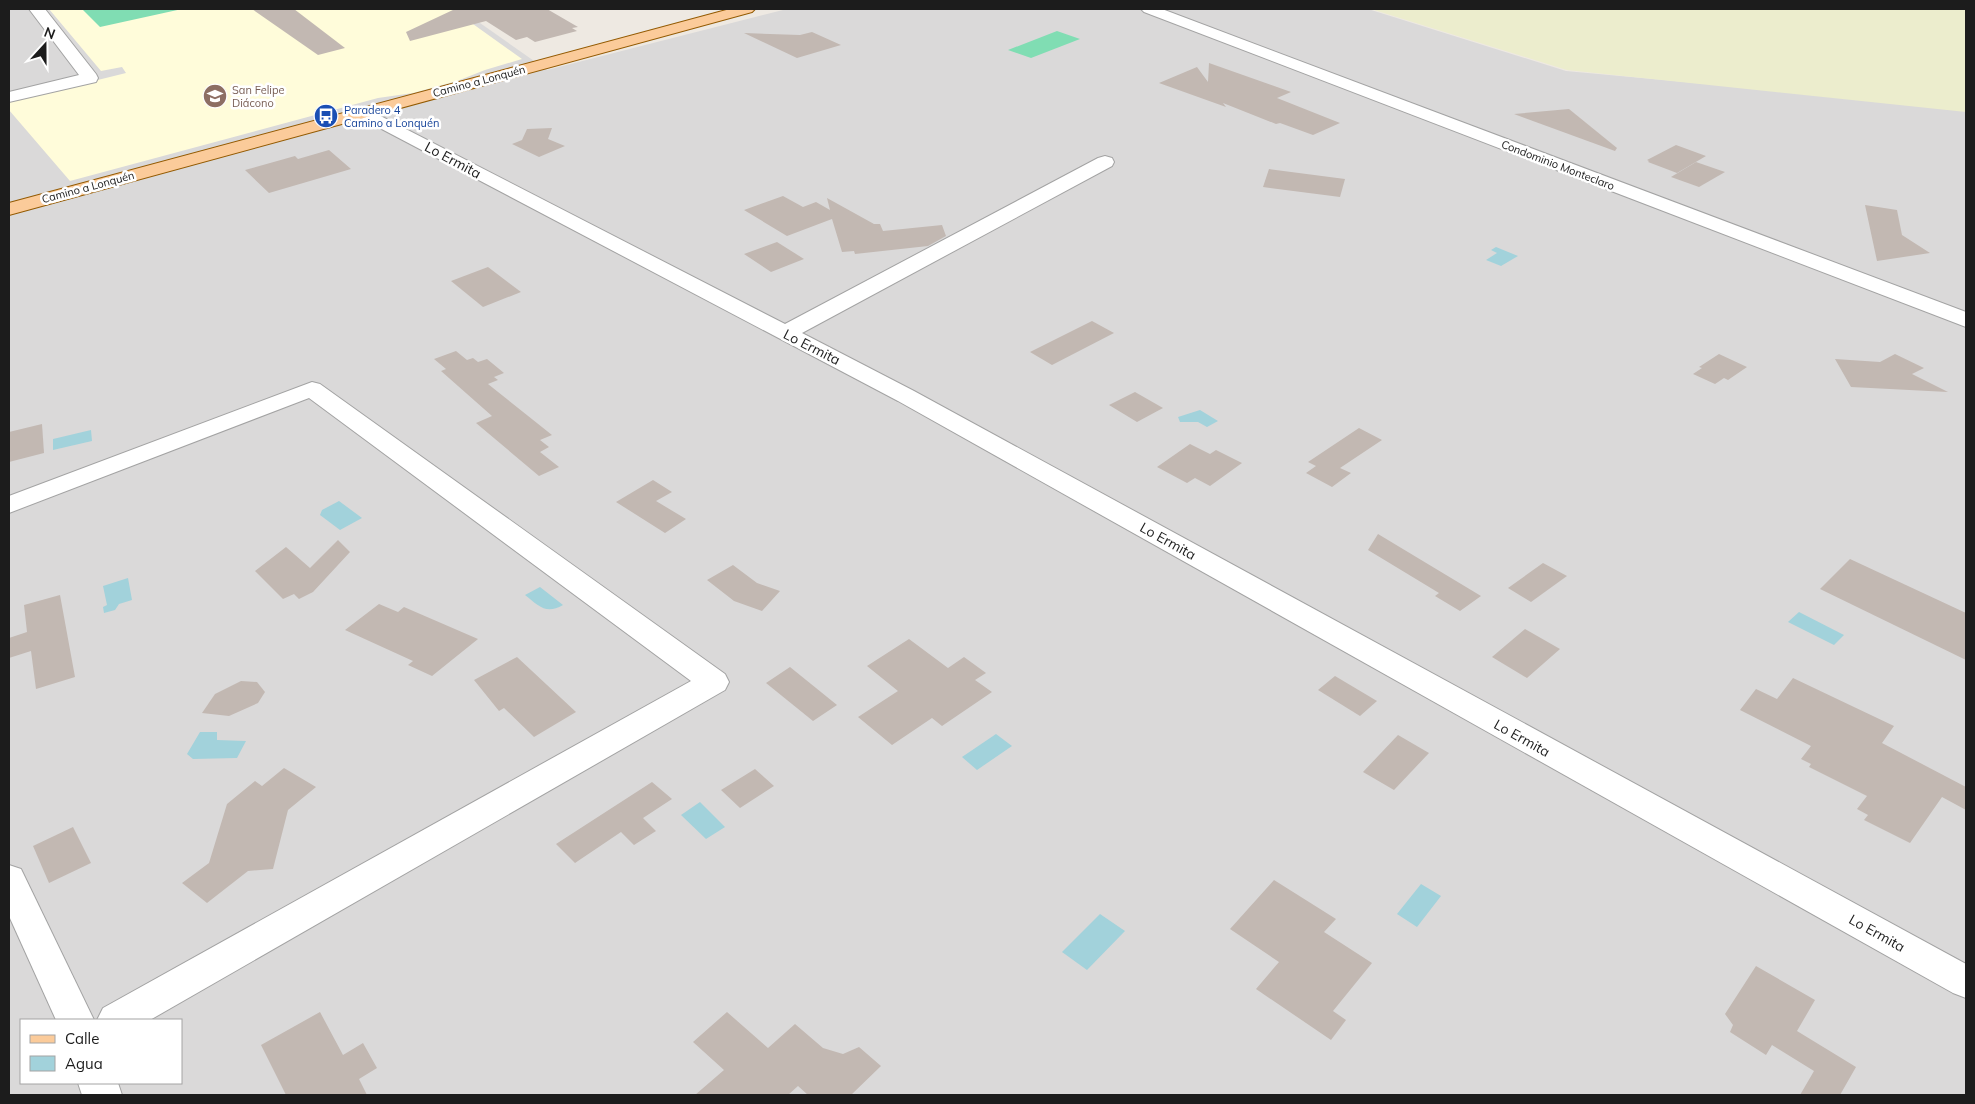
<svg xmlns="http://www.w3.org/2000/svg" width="1975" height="1104" font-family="Mulish,sans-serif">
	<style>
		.residential { fill: #dad9d9; fill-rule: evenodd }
		.education { fill: #fffcda }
		.farmland { fill: #ecedcd }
		.pitch { fill: #80ddb3 }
		.water { fill: #a2d2db }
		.building { fill: #c2b8b2 }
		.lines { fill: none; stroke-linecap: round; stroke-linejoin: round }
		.minor-casing { stroke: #a3a3a3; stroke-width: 2 }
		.major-casing { stroke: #935a02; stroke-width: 2 }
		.minor { fill: #fff; fill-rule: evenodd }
		.major { fill: #fbcb9a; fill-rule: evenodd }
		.labels { text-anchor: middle; stroke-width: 5; stroke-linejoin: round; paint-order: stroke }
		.far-street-label { font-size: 11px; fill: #1c1c1c; stroke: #fff }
		.far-education-label { font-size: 11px; fill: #785e54; stroke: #fff; text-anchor: start }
		.far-transit-label { font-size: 11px; fill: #164399; stroke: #fff; text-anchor: start }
		.street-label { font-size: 14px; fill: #1c1c1c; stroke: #fff }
	</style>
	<rect width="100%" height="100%" fill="#eee9e2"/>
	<path class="residential" d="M 9,9 L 460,9 L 547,70 L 787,9 L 1368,9 L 1566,71 L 1966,108 L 1966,1095 L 9,1095 ZM 21,1020 L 181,1020 L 181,1083 L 21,1083 Z"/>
	<path class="education" d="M 49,9 L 452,9 L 522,59 L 485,70 L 457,81 L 413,93 L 378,98 L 70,181 L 9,110 L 9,102 L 126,73 L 122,67 L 101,71 Z"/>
	<path class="farmland" d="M 1371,9 L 1966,9 L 1966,112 L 1567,70 Z"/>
	<g class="pitch">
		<path d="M 82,9 L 182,9 L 100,27 Z"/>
		<path d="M 1057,31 L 1080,39 L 1031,58 L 1008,50 Z"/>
	</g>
	<g class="water">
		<path d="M 1496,247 L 1518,256 L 1501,266 L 1486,260 L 1497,253 L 1491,250 Z"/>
		<path d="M 1200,410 L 1218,421 L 1207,427 L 1198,422 L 1180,422 L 1178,417 Z"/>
		<path d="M 91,430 L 92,441 L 53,450 L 53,439 Z"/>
		<path d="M 339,501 L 362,518 L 340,530 L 320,515 L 322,510 Z"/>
		<path d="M 128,578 L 132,600 L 119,604 L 115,610 L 104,613 L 103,607 L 107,605 L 103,586 Z"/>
		<path d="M 540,587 L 563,605 C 546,615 539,606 525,595 Z"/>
		<path d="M 1799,612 L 1844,635 L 1834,645 L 1788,622 Z"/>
		<path d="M 200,732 L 217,732 L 217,740 L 246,741 L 237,758 L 193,759 L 187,754 Z"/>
		<path d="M 996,734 L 1012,746 L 977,770 L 962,757 Z"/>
		<path d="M 700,802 L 725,827 L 706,839 L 681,815 Z"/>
		<path d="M 1421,884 L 1441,896 L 1417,927 L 1397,914 Z"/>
		<path d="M 1100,914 L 1125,931 L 1087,970 L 1062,952 Z"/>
	</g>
	<g class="building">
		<path d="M 252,9 L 294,9 L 345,48 L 318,55 Z"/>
		<path d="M 455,9 L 547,9 L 578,27 L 572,28 L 577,31 L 535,42 L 527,37 L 516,40 L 486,21 L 410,41 L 406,32 Z"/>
		<path d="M 812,32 L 841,45 L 797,58 L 744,33 L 800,35 Z"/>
		<path d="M 1209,63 L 1291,92 L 1277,98 L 1340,123 L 1313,135 L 1280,123 L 1276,124 L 1223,103 L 1226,107 L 1159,83 L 1197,67 L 1208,82 Z"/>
		<path d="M 1569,109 L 1617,148 L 1615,151 L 1514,114 Z"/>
		<path d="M 552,128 L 548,139 L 565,146 L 539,157 L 512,144 L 522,140 L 527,129 Z"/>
		<path d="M 1676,145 L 1706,156 L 1677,173 L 1648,162 L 1649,161 L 1647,160 Z"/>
		<path d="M 329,150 L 351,169 L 269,193 L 245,170 L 295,156 L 298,159 Z"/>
		<path d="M 1696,162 L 1725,172 L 1699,187 L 1671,177 Z"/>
		<path d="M 1269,169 L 1345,179 L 1340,197 L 1263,187 Z"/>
		<path d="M 783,196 L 803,207 L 816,202 L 830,210 L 827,198 L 874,224 L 880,224 L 883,231 L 942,225 L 946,236 L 928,246 L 855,254 L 854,251 L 842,252 L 832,219 L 787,236 L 744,210 Z"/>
		<path d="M 1865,205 L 1897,210 L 1902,235 L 1930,253 L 1877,261 Z"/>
		<path d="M 777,242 L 804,259 L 771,272 L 744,254 Z"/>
		<path d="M 488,267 L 521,292 L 483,307 L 451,281 Z"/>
		<path d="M 1092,321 L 1114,333 L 1052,365 L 1030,352 Z"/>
		<path d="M 456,351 L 467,360 L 473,358 L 478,362 L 487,359 L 504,373 L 494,377 L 498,380 L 488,384 L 552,435 L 540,440 L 549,447 L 540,452 L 559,467 L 539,476 L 476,423 L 492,416 L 441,371 L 446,369 L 434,359 Z"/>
		<path d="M 1719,354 L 1747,367 L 1728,380 L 1724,378 L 1715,384 L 1693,374 L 1702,368 L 1699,367 Z"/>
		<path d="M 1895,354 L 1924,368 L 1912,374 L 1948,392 L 1851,387 L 1835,359 L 1880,362 Z"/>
		<path d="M 1135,392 L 1163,408 L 1137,422 L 1109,405 Z"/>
		<path d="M 42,424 L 44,453 L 9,462 L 9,432 Z"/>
		<path d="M 1359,428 L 1382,440 L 1340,468 L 1351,473 L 1332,487 L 1306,473 L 1316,466 L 1308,462 Z"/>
		<path d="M 1190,444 L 1210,454 L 1216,450 L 1242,463 L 1210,486 L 1195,478 L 1187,483 L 1157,467 Z"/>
		<path d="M 653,480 L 672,492 L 656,501 L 686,519 L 665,533 L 616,502 Z"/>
		<path d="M 1378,534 L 1481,596 L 1460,611 L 1435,596 L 1439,593 L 1368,550 Z"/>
		<path d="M 338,540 L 350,552 L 313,592 L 299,599 L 294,594 L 283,599 L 255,571 L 286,547 L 310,568 Z"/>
		<path d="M 1850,559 L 1966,613 L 1966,660 L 1820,589 Z"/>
		<path d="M 1543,563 L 1567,576 L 1531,602 L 1508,588 Z"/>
		<path d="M 733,565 L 757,583 L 780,591 L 762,611 L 734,601 L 707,580 Z"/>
		<path d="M 60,595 L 75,677 L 36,689 L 31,651 L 9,658 L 9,638 L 27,632 L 24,605 Z"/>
		<path d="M 379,604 L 398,612 L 404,607 L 478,639 L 432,676 L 408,665 L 413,661 L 345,630 Z"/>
		<path d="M 1525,629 L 1560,649 L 1527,678 L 1492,657 Z"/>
		<path d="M 909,639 L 948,668 L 964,657 L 986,673 L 975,680 L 992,692 L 942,726 L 932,718 L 892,745 L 858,717 L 898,691 L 867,666 Z"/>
		<path d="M 517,657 L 576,712 L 534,737 L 504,708 L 499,711 L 474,680 Z"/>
		<path d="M 790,667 L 837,705 L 813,721 L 766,683 Z"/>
		<path d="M 1335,676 L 1377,701 L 1360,716 L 1318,690 Z"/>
		<path d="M 1793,678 L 1894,726 L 1882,743 L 1966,787 L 1966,810 L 1942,797 L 1910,843 L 1864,820 L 1868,815 L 1857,809 L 1867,796 L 1809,767 L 1811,764 L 1801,759 L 1811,746 L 1740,710 L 1756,689 L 1777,699 Z"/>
		<path d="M 241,681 L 257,682 L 265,692 L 258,703 L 229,716 L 202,713 L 215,694 Z"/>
		<path d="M 1398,735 L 1429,753 L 1394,790 L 1363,772 Z"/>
		<path d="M 284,768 L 316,787 L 288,810 L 273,869 L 248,871 L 207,903 L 182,883 L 209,863 L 227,804 L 255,781 L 262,786 Z"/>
		<path d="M 755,769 L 774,786 L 740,808 L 721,790 Z"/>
		<path d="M 652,782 L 672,799 L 643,818 L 656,831 L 634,845 L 621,832 L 575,863 L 556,844 Z"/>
		<path d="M 73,827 L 91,863 L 49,883 L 33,846 Z"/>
		<path d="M 1274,880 L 1336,919 L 1324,932 L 1372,963 L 1333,1011 L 1346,1020 L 1331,1040 L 1256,989 L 1279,962 L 1230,929 Z"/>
		<path d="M 1756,966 L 1815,1000 L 1797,1031 L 1856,1067 L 1840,1095 L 1800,1095 L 1814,1071 L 1772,1045 L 1766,1055 L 1730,1032 L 1733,1025 L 1725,1014 Z"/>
		<path d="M 320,1012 L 343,1055 L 363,1043 L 377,1068 L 359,1079 L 367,1095 L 286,1095 L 261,1045 Z"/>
		<path d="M 727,1012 L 768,1048 L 795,1024 L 823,1048 L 843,1054 L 859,1047 L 881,1066 L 851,1095 L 808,1095 L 798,1086 L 788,1095 L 695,1095 L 724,1070 L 693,1042 Z"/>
	</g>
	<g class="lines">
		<g class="minor-casing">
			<g id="minor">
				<path d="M 29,9 L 45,9 L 96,74 L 98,78 L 96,82 L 9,102 L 9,92 L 79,75 Z"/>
				<path d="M 1141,9 L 1162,9 L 1966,312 L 1966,327 L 1144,12 Z"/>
				<path d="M 363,107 L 785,324 L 1098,158 L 1105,156 L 1112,158 L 1114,162 L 1112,166 L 802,333 L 914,391 L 1966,964 L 1966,998 L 1953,993 L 898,401 L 357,116 L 354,112 L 357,108 Z"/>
				<path d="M 312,382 L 320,384 L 725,674 L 729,682 L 725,690 L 150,1020 L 97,1020 L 103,1008 L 691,681 L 309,398 L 9,513 L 9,496 Z"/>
				<path d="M 9,865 L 21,869 L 94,1020 L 56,1020 L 9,916 Z"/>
				<path d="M 78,1083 L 118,1083 L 122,1095 L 82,1095 Z"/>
			</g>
		</g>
		<g class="major-casing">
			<path id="major" d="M 730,9 L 755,9 L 752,12 L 9,215 L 9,203 Z"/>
		</g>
		<use href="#minor" class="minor"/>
		<use href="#major" class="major"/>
	</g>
	<defs>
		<g id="school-disc" transform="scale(1.25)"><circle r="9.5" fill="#8d6e63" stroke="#fff"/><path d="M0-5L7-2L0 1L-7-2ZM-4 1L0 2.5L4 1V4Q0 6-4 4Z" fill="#fff"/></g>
		<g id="bus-disc" transform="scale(1.25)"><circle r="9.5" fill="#1a4fb4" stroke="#fff"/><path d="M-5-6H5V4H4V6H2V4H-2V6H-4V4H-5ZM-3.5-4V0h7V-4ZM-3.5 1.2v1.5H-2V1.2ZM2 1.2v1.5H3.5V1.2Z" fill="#fff"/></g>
	</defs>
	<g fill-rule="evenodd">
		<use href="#school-disc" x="215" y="96"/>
		<use href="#bus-disc" x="326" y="116"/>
	</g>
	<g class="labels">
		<g class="far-street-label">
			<text transform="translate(479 81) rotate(-15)" y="4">Camino a Lonquén</text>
			<text transform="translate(1558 165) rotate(21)" y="4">Condominio Monteclaro</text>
			<text transform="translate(88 187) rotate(-15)" y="4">Camino a Lonquén</text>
		</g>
		<g class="far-education-label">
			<text x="232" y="94">San Felipe<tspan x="232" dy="13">Diácono</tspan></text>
		</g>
		<g class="far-transit-label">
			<text x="344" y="114">Paradero 4<tspan x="344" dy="13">Camino a Lonquén</tspan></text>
		</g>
		<g class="street-label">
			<text transform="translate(453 160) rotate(28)" y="5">Lo Ermita</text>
			<text transform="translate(812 347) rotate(27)" y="5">Lo Ermita</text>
			<text transform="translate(1168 541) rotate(29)" y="5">Lo Ermita</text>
			<text transform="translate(1522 738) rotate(29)" y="5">Lo Ermita</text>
			<text transform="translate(1877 933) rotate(29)" y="5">Lo Ermita</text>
		</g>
	</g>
	<rect width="1975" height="1104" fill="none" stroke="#1c1c1c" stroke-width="20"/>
	<rect x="20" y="1019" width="162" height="65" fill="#ffffff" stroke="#a4a4a4"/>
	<rect x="30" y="1035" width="25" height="8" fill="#fbcb9a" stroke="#a4a4a4"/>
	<text x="65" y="1044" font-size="15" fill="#1c1c1c">Calle</text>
	<rect x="30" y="1056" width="25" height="15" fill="#a2d2db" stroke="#a4a4a4"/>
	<text x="65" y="1069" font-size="15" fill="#1c1c1c">Agua</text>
	<g transform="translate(45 45) rotate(21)" stroke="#ffffff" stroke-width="4" paint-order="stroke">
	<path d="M0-4L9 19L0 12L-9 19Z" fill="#1c1c1c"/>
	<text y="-8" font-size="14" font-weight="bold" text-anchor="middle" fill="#1c1c1c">N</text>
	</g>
</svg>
